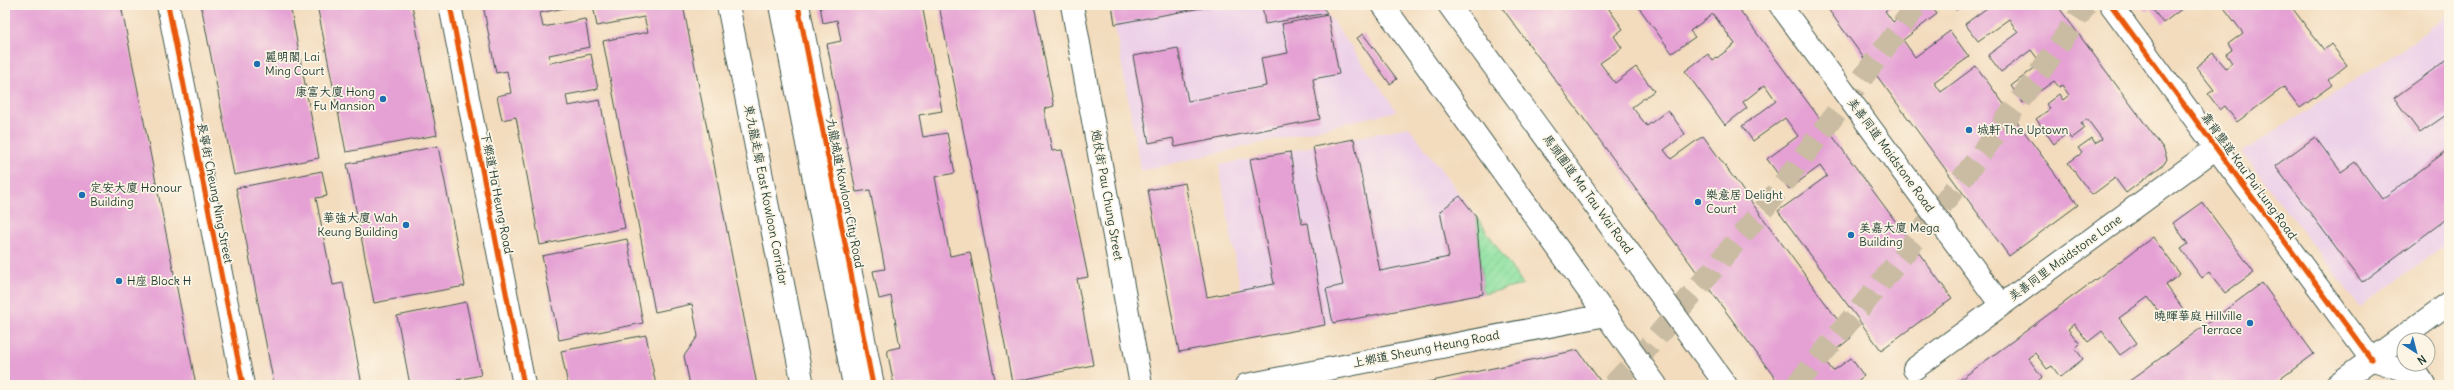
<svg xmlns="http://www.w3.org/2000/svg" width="2454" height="390" font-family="Delius,'LXGW WenKai TC',sans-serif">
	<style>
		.built { fill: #edd1e9 }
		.garden { fill: url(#garden-furrows); stroke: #568f6a }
		.building { fill: #e5a0d4 }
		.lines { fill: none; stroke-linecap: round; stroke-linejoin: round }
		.highway-tunnel { stroke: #c9bca2; stroke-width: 22; stroke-dasharray: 22 11; stroke-linecap: butt }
		.minor-casing { stroke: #3f5549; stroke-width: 24 }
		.major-casing { stroke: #3f5549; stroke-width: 24 }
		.highway-casing { stroke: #3f5549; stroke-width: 24 }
		.minor { stroke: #fff; stroke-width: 22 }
		.major { stroke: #fff; stroke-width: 22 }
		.highway { stroke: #fff; stroke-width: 22 }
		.cycleway-casing { stroke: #fcf5e5; stroke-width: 8 }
		.cycleway { stroke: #e8590c; stroke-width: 5 }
		.poi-dot { fill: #1f6fb2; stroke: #fcf5e5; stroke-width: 1.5 }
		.labels { text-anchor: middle; stroke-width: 3.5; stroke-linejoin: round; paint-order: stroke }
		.poi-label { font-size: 12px; fill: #1f3d34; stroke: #fcf5e5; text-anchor: start }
		.street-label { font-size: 12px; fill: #1f3d34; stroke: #fcf5e5 }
	</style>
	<defs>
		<pattern id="garden-furrows" width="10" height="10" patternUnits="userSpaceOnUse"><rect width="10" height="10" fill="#8ee1a1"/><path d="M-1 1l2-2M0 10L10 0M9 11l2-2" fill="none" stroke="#7ac28b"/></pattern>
	</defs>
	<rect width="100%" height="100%" fill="#fcf5e5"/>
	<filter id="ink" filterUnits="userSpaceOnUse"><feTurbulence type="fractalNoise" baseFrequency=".025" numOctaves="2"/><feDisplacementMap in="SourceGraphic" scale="8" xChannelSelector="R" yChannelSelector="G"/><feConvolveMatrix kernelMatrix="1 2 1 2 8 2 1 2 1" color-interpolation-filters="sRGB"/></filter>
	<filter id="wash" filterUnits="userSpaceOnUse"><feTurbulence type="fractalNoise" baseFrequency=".012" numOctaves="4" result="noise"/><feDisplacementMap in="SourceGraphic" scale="16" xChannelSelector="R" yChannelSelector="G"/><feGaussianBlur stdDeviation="0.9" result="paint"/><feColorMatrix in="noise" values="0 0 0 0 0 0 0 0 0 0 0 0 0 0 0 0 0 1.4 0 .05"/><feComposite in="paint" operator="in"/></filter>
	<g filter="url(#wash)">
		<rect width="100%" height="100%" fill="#f3dcbd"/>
		<g class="built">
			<path d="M 1111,5 L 1321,5 L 1397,111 L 1141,171 Z"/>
			<path d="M 2449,14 L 2449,242 L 2360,307 L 2242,152 L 2400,51 Z"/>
			<path d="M 1409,127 L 1476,216 L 1483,294 L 1249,339 L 1219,165 Z"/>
		</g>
		<path class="garden" d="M 1476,216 L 1523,285 L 1483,294 Z"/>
		<g id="blocks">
			<g class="building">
				<path d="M 5,5 L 121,5 L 196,385 L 5,385 Z"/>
				<path d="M 201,5 L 290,5 L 319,158 L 234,175 Z"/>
				<path d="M 317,5 L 412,5 L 437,135 L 346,152 Z"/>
				<path d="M 483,5 L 579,5 L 540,13 L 543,27 L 585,19 L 590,47 L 549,55 L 550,63 L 591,54 L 598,89 L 566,95 L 568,106 L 600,100 L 625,228 L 540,245 L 516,117 L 502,120 L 497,96 L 511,93 L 507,71 L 496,73 Z"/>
				<path d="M 593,5 L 683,5 L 757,385 L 690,385 L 684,356 L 698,336 L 692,304 L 655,312 L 603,41 L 648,32 L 644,17 L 597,26 Z"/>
				<path d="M 820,5 L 922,5 L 942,111 L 919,115 L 923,137 L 947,133 L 955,173 L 935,177 L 950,256 L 970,252 L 996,385 L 894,385 L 887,350 L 900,347 L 891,296 L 879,299 L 873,271 L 885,269 L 870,190 L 856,192 L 827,44 L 841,41 L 837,20 L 823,23 Z"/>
				<path d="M 939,5 L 1034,5 L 1054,106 L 1044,109 L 1052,151 L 1062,150 L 1088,277 L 1077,279 L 1093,365 L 1012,382 Z"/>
				<path d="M 1112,5 L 1212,5 L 1212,6 L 1115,24 Z"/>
				<path d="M 1262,5 L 1321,5 L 1327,13 L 1265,24 Z"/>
				<path d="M 1500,5 L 1606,5 L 1623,29 L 1614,36 L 1622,48 L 1600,63 L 1615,83 L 1636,67 L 1654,91 L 1632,107 L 1647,126 L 1668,110 L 1685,134 L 1664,150 L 1671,159 L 1703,136 L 1851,338 L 1824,359 L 1833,371 L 1851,358 L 1864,376 L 1852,385 L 1780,385 Z"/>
				<path d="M 1637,5 L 1736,5 L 1952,298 L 1881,350 L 1778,211 L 1827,176 L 1820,166 L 1789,189 L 1767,159 L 1798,136 L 1785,118 L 1753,141 L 1742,126 L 1776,101 L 1765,85 L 1743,102 L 1747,108 L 1725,125 L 1685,71 L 1708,54 L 1713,61 L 1735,44 L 1713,14 L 1690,31 L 1695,37 L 1672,53 Z"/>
				<path d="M 1825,5 L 1894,5 L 1885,11 L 1893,22 L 1916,5 L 1930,5 L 1937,14 L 1903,40 L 1915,57 L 1950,31 L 1969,57 L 1934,82 L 1941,92 L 1976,66 L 2078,205 L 2009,256 Z"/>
				<path d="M 1952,5 L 1963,5 L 1956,10 Z"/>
				<path d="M 1991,5 L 2057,5 L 2163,148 L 2167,159 L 2164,164 L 2126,193 L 2115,178 L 2092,195 L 2068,163 L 2082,153 L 2078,148 L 2092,138 L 2095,143 L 2102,139 L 2087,119 L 2081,123 L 2084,129 L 2071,139 L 2067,133 L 2054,144 L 2036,119 L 2050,109 L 2046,104 L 2059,94 L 2063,100 L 2069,95 L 2062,85 L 2059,87 L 2054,81 L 2023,103 L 2011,86 L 2041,63 L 2031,50 L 2001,72 L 1988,55 L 2018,33 L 2009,19 L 1978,41 L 1965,24 Z"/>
				<path d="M 2142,5 L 2187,5 L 2163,23 L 2151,7 L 2146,10 Z"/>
				<path d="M 2222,5 L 2290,5 L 2324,50 L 2331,44 L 2347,65 L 2328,80 L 2332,85 L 2300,108 L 2284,87 L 2237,122 L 2225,106 L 2220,110 L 2208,94 L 2214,90 L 2196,67 L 2213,53 L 2226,68 L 2232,63 L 2226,54 L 2232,50 L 2228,44 L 2243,33 Z"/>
				<path d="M 1328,15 L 1339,74 L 1313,79 L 1320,119 L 1175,147 L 1173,138 L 1149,143 L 1133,56 L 1178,48 L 1188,101 L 1266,86 L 1261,58 L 1288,53 L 1282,24 Z"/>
				<path d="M 1363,34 L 1397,79 L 1390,84 L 1357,38 Z"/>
				<path d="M 2449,58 L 2449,113 L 2420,133 L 2394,98 Z"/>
				<path d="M 2315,137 L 2341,172 L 2355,162 L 2382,199 L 2449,149 L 2449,217 L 2362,282 L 2275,166 Z"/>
				<path d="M 1354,139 L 1380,271 L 1449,257 L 1440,211 L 1460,196 L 1476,216 L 1483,294 L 1333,323 L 1326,289 L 1343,285 L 1313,147 Z"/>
				<path d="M 438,146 L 465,286 L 374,303 L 347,164 Z"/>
				<path d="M 1290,152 L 1302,224 L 1308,223 L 1325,325 L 1179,352 L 1148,190 L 1185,183 L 1207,297 L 1274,284 L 1250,159 Z"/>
				<path d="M 322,171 L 327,196 L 316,198 L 333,285 L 343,283 L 362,385 L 274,385 L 236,188 Z"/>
				<path d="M 2202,202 L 2254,272 L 2225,293 L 2209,272 L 2202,278 L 2181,249 L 2188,244 L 2173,223 Z"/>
				<path d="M 2153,237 L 2180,274 L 2166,285 L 2183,309 L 2166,322 L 2148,297 L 2119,318 L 2137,343 L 2120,355 L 2102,331 L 2088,342 L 2074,324 L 2068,329 L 2080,344 L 2075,348 L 2083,359 L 2060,377 L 2052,366 L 2047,369 L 2035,353 L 2028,358 L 2042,377 L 2034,385 L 1953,385 Z"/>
				<path d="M 627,239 L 643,323 L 559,340 L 542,256 Z"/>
				<path d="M 2262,283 L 2314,354 L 2272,385 L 2124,385 Z"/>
				<path d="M 466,302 L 481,375 L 457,380 L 458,385 L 410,385 L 397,316 Z"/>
				<path d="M 646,335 L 656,385 L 568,385 L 561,351 Z"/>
				<path d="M 1578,350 L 1603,385 L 1419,385 L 1418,384 Z"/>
			</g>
		</g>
	</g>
	<g filter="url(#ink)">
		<use href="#blocks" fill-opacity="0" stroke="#3f5549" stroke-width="1"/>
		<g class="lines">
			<g class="highway-tunnel">
				<path d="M 1613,385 L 1644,352 L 1770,201 L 1917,5"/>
				<path d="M 1796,385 C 1900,263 1997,138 2086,5"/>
			</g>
			<g class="minor-casing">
				<g id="minor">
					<path d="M 168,5 L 243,385"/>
					<path d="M 450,5 L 524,385"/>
					<path d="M 798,5 L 873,385"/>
					<path d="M 1072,5 L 1141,385"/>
					<path d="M 1780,5 L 2001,305"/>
					<path d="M 2111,5 L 2371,359"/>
					<path d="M 2371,359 L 2418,375 L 2425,385"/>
					<path d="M 1914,369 L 2216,148"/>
					<path d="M 1246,385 L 1606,315"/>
					<path d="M 2336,385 L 2449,303"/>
				</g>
			</g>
			<g class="major-casing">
				<g id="major">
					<path d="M 1383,5 L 1656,385"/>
					<path d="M 1449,5 L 1726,385"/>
				</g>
			</g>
			<g class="highway-casing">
				<g id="highway">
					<path d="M 728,5 L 803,385"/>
					<path d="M 780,5 L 854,385"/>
				</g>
			</g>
			<use href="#minor" class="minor"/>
			<use href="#major" class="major"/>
			<use href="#highway" class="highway"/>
			<g class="cycleway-casing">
				<g id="cycleway">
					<path d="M 168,5 L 243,385"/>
					<path d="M 450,5 L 524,385"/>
					<path d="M 798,5 L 873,385"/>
					<path d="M 2111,5 L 2371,359"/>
				</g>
			</g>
			<use href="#cycleway" class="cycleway"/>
		</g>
	</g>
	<g class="poi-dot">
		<circle cx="257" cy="64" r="4"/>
		<circle cx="383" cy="99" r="4"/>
		<circle cx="1969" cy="130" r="4"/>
		<circle cx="82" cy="195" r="4"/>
		<circle cx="1698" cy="202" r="4"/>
		<circle cx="406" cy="225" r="4"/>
		<circle cx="1851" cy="235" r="4"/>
		<circle cx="119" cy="281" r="4"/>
		<circle cx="2250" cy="323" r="4"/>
	</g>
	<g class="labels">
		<g class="poi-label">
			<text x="265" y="61">麗明閣 Lai<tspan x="265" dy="14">Ming Court</tspan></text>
			<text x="375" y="96" text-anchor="end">康富大廈 Hong<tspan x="375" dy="14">Fu Mansion</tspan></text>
			<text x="1977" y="134">城軒 The Uptown</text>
			<text x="90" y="192">定安大廈 Honour<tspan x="90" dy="14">Building</tspan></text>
			<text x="1706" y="199">樂意居 Delight<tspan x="1706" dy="14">Court</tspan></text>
			<text x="398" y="222" text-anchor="end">華強大廈 Wah<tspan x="398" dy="14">Keung Building</tspan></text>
			<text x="1859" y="232">美嘉大廈 Mega<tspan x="1859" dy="14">Building</tspan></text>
			<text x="127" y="285">H座 Block H</text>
			<text x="2242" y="320" text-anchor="end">曉暉華庭 Hillville<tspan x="2242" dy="14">Terrace</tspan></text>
		</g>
		<g class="street-label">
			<text transform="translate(1891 155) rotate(54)" y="4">美善同道 Maidstone Road</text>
			<text transform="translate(2249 176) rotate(54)" y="4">靠背壟道 Kau Pui Lung Road</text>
			<text transform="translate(215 193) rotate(79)" y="4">長寧街 Cheung Ning Street</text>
			<text transform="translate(497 193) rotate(79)" y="4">下鄉道 Ha Heung Road</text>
			<text transform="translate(845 193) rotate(79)" y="4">九龍城道 Kowloon City Road</text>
			<text transform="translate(1588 194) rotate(54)" y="4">馬頭圍道 Ma Tau Wai Road</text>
			<text transform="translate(766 195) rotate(79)" y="4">東九龍走廊 East Kowloon Corridor</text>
			<text transform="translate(1107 195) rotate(80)" y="4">炮仗街 Pau Chung Street</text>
			<text transform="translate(2065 258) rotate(-36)" y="4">美善同里 Maidstone Lane</text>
			<text transform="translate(1426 349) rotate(-11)" y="4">上鄉道 Sheung Heung Road</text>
		</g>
	</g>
	<rect width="2454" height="390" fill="none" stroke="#fcf5e5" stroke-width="20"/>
	<g transform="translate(2416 352) rotate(144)"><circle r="19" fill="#fcf5e5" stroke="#a4ab9e"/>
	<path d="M0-3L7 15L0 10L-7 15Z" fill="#1f6fb2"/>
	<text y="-6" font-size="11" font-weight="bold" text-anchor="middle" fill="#1f3d34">N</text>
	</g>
</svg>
